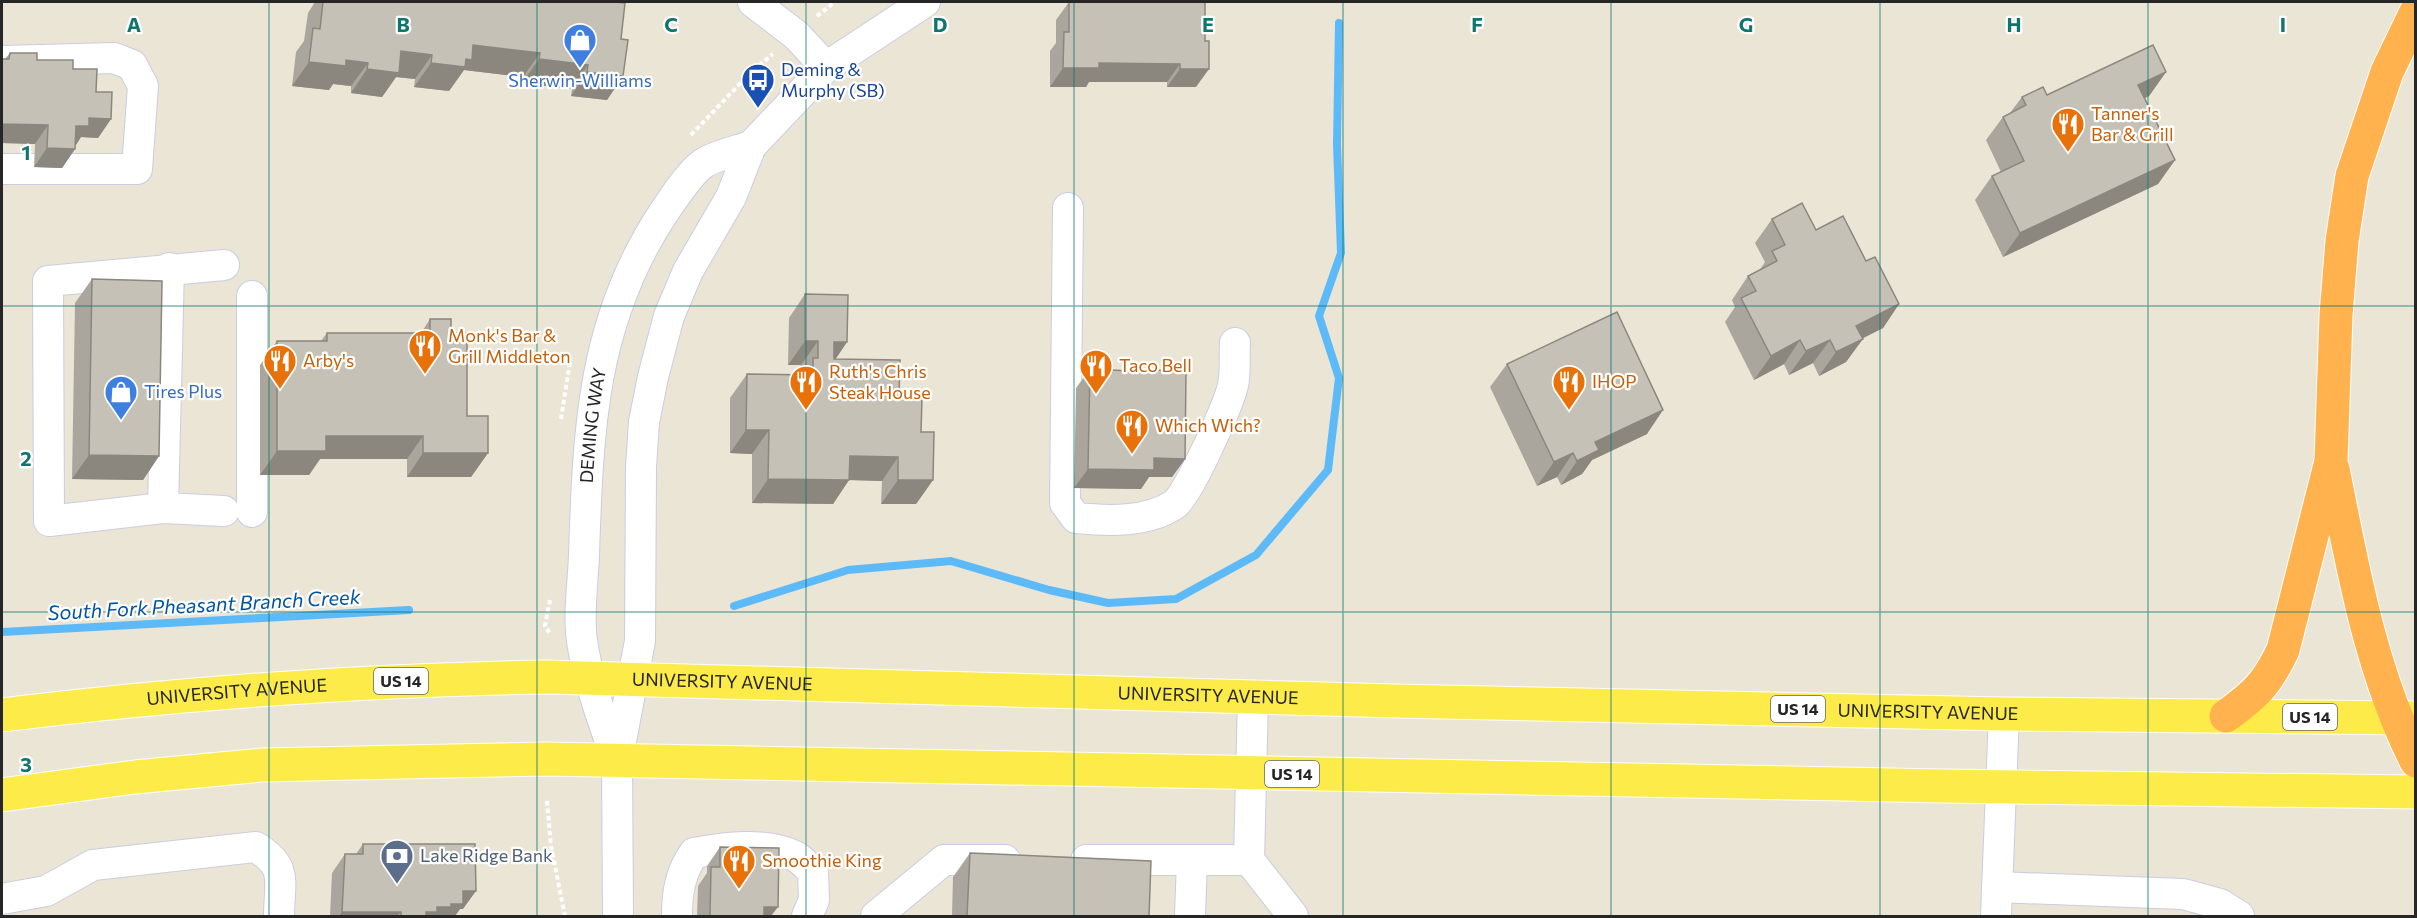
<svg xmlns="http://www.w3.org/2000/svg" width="2417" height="918" font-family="Commissioner,sans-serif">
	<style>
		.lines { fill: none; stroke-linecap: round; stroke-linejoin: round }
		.stream { stroke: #5dbaf9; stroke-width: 8 }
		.minor-casing { stroke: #cbcce2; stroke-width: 32 }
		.major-casing { stroke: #fff; stroke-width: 35 }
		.highway-casing { stroke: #fff; stroke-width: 35 }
		.path { stroke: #fff; stroke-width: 4; stroke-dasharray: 4.5 3; stroke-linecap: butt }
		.minor { stroke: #fff; stroke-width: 30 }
		.major { stroke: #fdeb49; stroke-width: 33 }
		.highway { stroke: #ffb24d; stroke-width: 33 }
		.wall { fill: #aaa69d }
		.shaded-wall { fill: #8b877f }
		.building { fill: #c6c1b6; stroke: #8b877f; stroke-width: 1.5 }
		.grid { fill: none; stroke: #0f766e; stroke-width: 1.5; stroke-opacity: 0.55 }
		.labels { text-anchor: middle; stroke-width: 4.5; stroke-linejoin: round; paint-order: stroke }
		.shield { fill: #fff; stroke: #676767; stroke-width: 1.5 }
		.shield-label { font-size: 16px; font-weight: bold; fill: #262626 }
		.transit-label { font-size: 18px; fill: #164399; stroke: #fff; text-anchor: start }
		.shop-label { font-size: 18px; fill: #366cbe; stroke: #fff }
		.food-label { font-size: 18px; fill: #c56008; stroke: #fff; text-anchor: start }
		.street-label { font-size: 18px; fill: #262626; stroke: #fff }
		.service-label { font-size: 18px; fill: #4e5e75; stroke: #fff; text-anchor: start }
		.water-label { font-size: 20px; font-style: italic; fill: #0154a0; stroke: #fff }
		.grid-label { font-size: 20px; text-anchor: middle; font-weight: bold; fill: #0f766e; stroke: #fff; stroke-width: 4.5; stroke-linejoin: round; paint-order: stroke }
	</style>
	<rect width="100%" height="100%" fill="#ebe5d6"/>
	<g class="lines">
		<g class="stream">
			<path d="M 734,606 L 848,570 L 951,561 L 1049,590 L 1108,603 L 1176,599 L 1256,555 L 1328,470 L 1339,378 L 1319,316 L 1341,253 L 1337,144 L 1339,23"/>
			<path d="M 2,632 L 409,610"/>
		</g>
		<g class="minor-casing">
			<g id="minor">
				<path d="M 753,2 L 796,35 L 826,67"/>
				<path d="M 2,61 L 114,58 L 132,65 L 143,86 L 137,169 L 2,169"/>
				<path d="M 1068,208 L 1065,503 L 1076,518 C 1107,521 1148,523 1175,504 C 1189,493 1229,404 1233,385 C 1236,372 1234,356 1235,343"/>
				<path d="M 224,265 L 48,281 L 49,521 L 163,508 L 224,511"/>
				<path d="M 252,296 L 252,512"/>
				<path d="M 163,508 L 169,268"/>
				<path d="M 1253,698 L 1249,860 L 1293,916"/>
				<path id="s1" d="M 616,759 C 603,720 588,682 582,641 C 578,614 583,583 584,555 C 588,430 592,320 664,212 C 673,199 691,171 704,163 C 717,155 736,151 751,146"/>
				<path d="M 1086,860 L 1249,860"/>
				<path d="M 1997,887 L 2183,894 L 2220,904 L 2239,916"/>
				<path d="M 2,899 L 46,891 L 93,865 L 256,847 C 289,868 279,881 279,916"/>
				<path d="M 618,916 L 617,762 L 640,641 L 641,467 L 644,422 L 653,377 L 669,316 L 688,271 L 731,197 L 751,146 L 826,67 L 925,2"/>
				<path d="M 677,916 C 677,893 680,873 694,853 C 725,847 765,842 795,856 C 802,860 808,867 813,872 L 814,900 L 807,916"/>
				<path d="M 876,916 L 944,860 L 1005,860"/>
				<path d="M 1190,916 L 1192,860"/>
				<path d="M 1996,916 L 2004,714"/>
			</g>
		</g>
		<g class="major-casing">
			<g id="major">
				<path id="s2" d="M 2,715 C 183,693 364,680 547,677 L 1395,701 L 2004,714 L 2416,718"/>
				<path d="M 2,795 L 135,777 L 262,765 L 546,759 L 1943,786 L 2416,792"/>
			</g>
		</g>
		<g class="highway-casing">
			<g id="highway">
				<path d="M 2333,469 C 2353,569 2370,669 2416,761"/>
				<path d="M 2226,716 C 2256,694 2267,684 2283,650 L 2331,461 L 2336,315 L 2342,241 L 2352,176 L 2387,72 L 2416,12"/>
			</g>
		</g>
		<g class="path">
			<path d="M 817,16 L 835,2"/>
			<path d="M 691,135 L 750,73 L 773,54"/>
			<path d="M 561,419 L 570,362"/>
			<path d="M 550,600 L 545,626 L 551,635"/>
			<path d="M 547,801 L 551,846 L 565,916"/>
		</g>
		<use href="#minor" class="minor"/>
		<use href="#major" class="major"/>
		<use href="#highway" class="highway"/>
	</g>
	<g class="wall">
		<path d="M 315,2 L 323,2 L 621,39 L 623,76 L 607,100 L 571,96 L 572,89 L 522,83 L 523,77 L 464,70 L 449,91 L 414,87 L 415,79 L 396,77 L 382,97 L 351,93 L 351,86 L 333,84 L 329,90 L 292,86 L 296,52 L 304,41 L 308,13 Z"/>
		<path d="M 1069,2 L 1205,2 L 1196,87 L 1167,87 L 1167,82 L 1089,82 L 1086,87 L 1050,87 L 1050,51 L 1056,43 L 1056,20 Z"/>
		<path d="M 10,53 L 73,69 L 96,92 L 111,119 L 98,138 L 81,137 L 75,145 L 75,149 L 62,168 L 34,167 L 35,144 L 2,143 L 2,59 L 5,59 Z"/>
		<path d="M 2166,72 L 2149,96 L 2145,98 L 2175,160 L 2158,184 L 2003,257 L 1975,200 L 1992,176 L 2001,172 L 1986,140 L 2003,117 L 2010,113 L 2022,97 L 2047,95 Z"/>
		<path d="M 1772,219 L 1816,230 L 1866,261 L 1899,304 L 1883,328 L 1862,338 L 1846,362 L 1819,376 L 1813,363 L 1789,375 L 1784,364 L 1754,380 L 1725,322 L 1735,307 L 1732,300 L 1748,276 L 1759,271 L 1765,262 L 1755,243 Z"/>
		<path d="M 92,279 L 159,456 L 143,480 L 72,479 L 75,303 Z"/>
		<path d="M 805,294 L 847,342 L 835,359 L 899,398 L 921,432 L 933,480 L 916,504 L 881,504 L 882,481 L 849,480 L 833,504 L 752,503 L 752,454 L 730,453 L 730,398 L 747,374 L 801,375 L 801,365 L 788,365 L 789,318 Z"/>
		<path d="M 430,319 L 451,333 L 467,416 L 488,453 L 471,477 L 407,477 L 407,459 L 320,459 L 309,475 L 260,475 L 260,365 L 277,341 L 321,341 L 327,333 L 421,333 Z"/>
		<path d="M 1507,364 L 1647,434 L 1592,460 L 1582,474 L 1561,485 L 1557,477 L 1537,486 L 1490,387 Z"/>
		<path d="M 1090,369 L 1150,372 L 1151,370 L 1185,459 L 1172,477 L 1149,477 L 1141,489 L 1074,488 L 1076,388 Z"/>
		<path d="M 363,844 L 463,909 L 460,909 L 455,916 L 330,916 L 332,873 L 345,854 L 356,854 Z"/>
		<path d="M 720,847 L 771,916 L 697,916 L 698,886 L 707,873 L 707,866 Z"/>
		<path d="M 970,853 L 1149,916 L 952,916 L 953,877 Z"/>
	</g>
	<g class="shaded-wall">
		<path d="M 473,45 L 540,53 L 523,77 L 464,70 L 449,91 L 414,87 L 431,63 Z"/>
		<path d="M 401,51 L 432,55 L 415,79 L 396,77 L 382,97 L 351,93 L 367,69 Z"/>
		<path d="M 539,59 L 588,65 L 572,89 L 522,83 Z"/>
		<path d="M 346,60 L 368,63 L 351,86 L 333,84 L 329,90 L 292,86 L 309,62 Z"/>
		<path d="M 1099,63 L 1180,64 L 1167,82 L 1089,82 L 1086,87 L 1050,87 L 1063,68 Z"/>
		<path d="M 1180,69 L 1209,69 L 1196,87 L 1167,87 Z"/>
		<path d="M 587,72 L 623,76 L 607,100 L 571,96 Z"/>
		<path d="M 2166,72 L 2149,96 L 2122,109 L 2138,85 Z"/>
		<path d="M 89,118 L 111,119 L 98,138 L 81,137 L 76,145 L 76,126 Z"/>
		<path d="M 2,124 L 48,125 L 35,144 L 2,143 Z"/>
		<path d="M 47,148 L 75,149 L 62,168 L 34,167 Z"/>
		<path d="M 2175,160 L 2158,184 L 2003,257 L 2020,233 Z"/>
		<path d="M 1899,304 L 1883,328 L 1840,350 L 1856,326 Z"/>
		<path d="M 1863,339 L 1846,362 L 1819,376 L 1836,352 Z"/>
		<path d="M 1800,340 L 1784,364 L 1754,380 L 1771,356 Z"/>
		<path d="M 1830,340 L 1813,363 L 1789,375 L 1806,351 Z"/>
		<path d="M 805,341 L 818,341 L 801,365 L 788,365 Z"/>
		<path d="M 834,342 L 847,342 L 831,366 Z"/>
		<path d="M 1663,410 L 1647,434 L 1592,460 L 1582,474 L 1561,485 L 1577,461 L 1595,442 Z"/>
		<path d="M 746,430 L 769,430 L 752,454 L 730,453 Z"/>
		<path d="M 326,436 L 423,436 L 407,459 L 320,459 L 309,475 L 260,475 L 277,451 Z"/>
		<path d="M 423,453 L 488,453 L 471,477 L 407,477 Z"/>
		<path d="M 1573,453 L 1557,477 L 1537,486 L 1554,462 Z"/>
		<path d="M 89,455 L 159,456 L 143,480 L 72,479 Z"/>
		<path d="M 850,456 L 898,457 L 882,481 L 849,480 L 833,504 L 752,503 L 768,479 Z"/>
		<path d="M 1154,458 L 1185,459 L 1172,477 L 1149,477 L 1141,489 L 1074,488 L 1088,469 Z"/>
		<path d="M 898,480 L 933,480 L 916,504 L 881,504 Z"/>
		<path d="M 463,891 L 476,891 L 463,909 L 460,909 L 455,916 L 423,916 L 426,912 L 437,907 Z"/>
		<path d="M 764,907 L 778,907 L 771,916 L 758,916 Z"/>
		<path d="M 342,912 L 401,912 L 397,916 L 339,916 Z"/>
	</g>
	<g class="building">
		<path d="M 323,2 L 616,2 L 625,3 L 621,39 L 628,40 L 623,76 L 587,72 L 588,65 L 539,59 L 540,53 L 473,45 L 472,60 L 466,59 L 465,67 L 431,63 L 432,55 L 401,51 L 399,73 L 367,69 L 368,63 L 346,60 L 346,66 L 309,62 L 313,28 L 320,29 Z"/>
		<path d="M 1069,2 L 1205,2 L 1205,41 L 1209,41 L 1209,69 L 1180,69 L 1180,64 L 1099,63 L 1099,68 L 1063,68 L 1064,32 L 1069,32 Z"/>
		<path d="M 2153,45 L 2166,72 L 2138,85 L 2175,160 L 2020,233 L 1992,176 L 2024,161 L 2003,117 L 2026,105 L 2022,97 L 2043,87 L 2047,95 Z"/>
		<path d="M 10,53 L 37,53 L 37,60 L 73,60 L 73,69 L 97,69 L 96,92 L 112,92 L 111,119 L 89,118 L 89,126 L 76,126 L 75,149 L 47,148 L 48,125 L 2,124 L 2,59 L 9,59 Z"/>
		<path d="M 1802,203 L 1816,230 L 1843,216 L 1866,261 L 1875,257 L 1899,304 L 1856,326 L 1863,339 L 1836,352 L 1830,340 L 1806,351 L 1800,340 L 1771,356 L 1741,298 L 1756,291 L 1748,276 L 1777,261 L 1772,251 L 1785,245 L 1772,219 Z"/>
		<path d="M 92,279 L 162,281 L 159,456 L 89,455 Z"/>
		<path d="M 805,294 L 848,295 L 847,342 L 834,342 L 834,359 L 900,360 L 899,398 L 922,398 L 921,432 L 934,432 L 933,480 L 898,480 L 898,457 L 850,456 L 849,480 L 768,479 L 769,430 L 746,430 L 747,374 L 813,375 L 813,358 L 818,358 L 818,341 L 805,341 Z"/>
		<path d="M 1617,312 L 1663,410 L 1595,442 L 1599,450 L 1577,461 L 1573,453 L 1554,462 L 1507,364 Z"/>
		<path d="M 430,319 L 451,319 L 451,333 L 467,333 L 467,416 L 488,416 L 488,453 L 423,453 L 423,436 L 326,436 L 326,451 L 277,451 L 277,341 L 327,341 L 327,333 L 430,333 Z"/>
		<path d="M 1090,369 L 1151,372 L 1151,370 L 1186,371 L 1185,459 L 1154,458 L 1154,470 L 1088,469 Z"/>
		<path d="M 363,844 L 475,844 L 476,891 L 463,891 L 463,904 L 451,904 L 451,907 L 437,907 L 437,912 L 426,912 L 426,916 L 401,916 L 401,912 L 342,912 L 345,854 L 363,854 Z"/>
		<path d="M 720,847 L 779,848 L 778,907 L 764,907 L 764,916 L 710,916 L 711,867 L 720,867 Z"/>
		<path d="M 970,853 L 1151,861 L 1149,916 L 967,916 Z"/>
	</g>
	<path class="grid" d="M 269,2 L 269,916M 537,2 L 537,916M 806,2 L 806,916M 1074,2 L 1074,916M 1343,2 L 1343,916M 1611,2 L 1611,916M 1880,2 L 1880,916M 2148,2 L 2148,916M 2,306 L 2416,306M 2,612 L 2416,612"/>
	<defs>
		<g id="shop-pin" transform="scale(1.725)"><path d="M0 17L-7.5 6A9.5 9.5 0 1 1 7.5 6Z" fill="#3f7fe0" stroke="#fff"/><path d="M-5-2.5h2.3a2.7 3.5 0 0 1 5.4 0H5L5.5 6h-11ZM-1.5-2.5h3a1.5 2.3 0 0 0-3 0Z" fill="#fff"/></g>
		<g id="bus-pin" transform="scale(1.725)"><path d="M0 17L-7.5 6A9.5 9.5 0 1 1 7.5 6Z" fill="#1a4fb4" stroke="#fff"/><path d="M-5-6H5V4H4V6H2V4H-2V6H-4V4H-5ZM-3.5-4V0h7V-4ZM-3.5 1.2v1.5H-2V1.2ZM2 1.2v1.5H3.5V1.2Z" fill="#fff"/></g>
		<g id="restaurant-pin" transform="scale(1.725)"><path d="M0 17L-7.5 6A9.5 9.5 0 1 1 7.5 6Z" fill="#e8710a" stroke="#fff"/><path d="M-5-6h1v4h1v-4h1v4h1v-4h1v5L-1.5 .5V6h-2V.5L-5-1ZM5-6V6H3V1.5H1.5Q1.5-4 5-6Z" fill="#fff"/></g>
		<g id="bank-pin" transform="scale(1.725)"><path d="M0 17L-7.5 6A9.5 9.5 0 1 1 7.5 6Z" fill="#5c6f8a" stroke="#fff"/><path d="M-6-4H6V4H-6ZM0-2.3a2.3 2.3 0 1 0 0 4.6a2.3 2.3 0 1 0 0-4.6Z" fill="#fff"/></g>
	</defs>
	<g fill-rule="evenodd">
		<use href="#shop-pin" x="580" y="40"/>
		<use href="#bus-pin" x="758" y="80"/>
		<use href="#restaurant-pin" x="2068" y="124"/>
		<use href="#restaurant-pin" x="425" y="346"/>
		<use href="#restaurant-pin" x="280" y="361"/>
		<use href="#restaurant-pin" x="1096" y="366"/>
		<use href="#restaurant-pin" x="806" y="382"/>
		<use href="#restaurant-pin" x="1569" y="382"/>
		<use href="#shop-pin" x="121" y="392"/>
		<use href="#restaurant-pin" x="1132" y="426"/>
		<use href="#bank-pin" x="397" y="856"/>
		<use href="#restaurant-pin" x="739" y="861"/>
	</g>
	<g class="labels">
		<g class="shield">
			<rect x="374" y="668" width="54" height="26" rx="4.5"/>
			<rect x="1771" y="696" width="54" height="26" rx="4.5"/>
			<rect x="2283" y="704" width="54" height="26" rx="4.5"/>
			<rect x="1265" y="761" width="54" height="26" rx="4.5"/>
		</g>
		<g class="shield-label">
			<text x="401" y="687">US 14</text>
			<text x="1798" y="715">US 14</text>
			<text x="2310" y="723">US 14</text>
			<text x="1292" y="780">US 14</text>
		</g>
		<g class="transit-label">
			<text x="781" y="76">Deming &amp;<tspan x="781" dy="21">Murphy (SB)</tspan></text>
		</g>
		<g class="shop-label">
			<text x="580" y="87">Sherwin-Williams</text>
			<text x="144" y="398" text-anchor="start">Tires Plus</text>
		</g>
		<g class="food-label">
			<text x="2091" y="120">Tanner's<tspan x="2091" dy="21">Bar &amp; Grill</tspan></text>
			<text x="448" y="342">Monk's Bar &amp;<tspan x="448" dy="21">Grill Middleton</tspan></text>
			<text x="303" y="367">Arby's</text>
			<text x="1119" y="372">Taco Bell</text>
			<text x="829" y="378">Ruth's Chris<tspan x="829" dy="21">Steak House</tspan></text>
			<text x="1592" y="388">IHOP</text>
			<text x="1155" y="432">Which Wich?</text>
			<text x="762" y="867">Smoothie King</text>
		</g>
		<g class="street-label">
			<text dy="6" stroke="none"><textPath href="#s1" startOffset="339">DEMING WAY</textPath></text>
			<text dy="6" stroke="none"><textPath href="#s2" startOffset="722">UNIVERSITY AVENUE</textPath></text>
			<text dy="6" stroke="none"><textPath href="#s2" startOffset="236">UNIVERSITY AVENUE</textPath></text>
			<text dy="6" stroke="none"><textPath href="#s2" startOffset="1208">UNIVERSITY AVENUE</textPath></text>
			<text dy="6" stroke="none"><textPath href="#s2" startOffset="1928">UNIVERSITY AVENUE</textPath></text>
		</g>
		<g class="service-label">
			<text x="420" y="862">Lake Ridge Bank</text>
		</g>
		<g class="water-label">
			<text transform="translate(204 605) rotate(-3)" y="7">South Fork Pheasant Branch Creek</text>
		</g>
	</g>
	<g class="grid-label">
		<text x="134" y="32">A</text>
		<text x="403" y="32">B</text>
		<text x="671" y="32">C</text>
		<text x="940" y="32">D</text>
		<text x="1208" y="32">E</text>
		<text x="1477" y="32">F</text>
		<text x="1746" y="32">G</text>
		<text x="2014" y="32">H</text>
		<text x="2283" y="32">I</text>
		<text x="26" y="160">1</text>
		<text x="26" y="466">2</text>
		<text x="26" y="772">3</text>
	</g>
	<rect width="2417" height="918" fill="none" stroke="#262626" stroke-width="6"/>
</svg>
